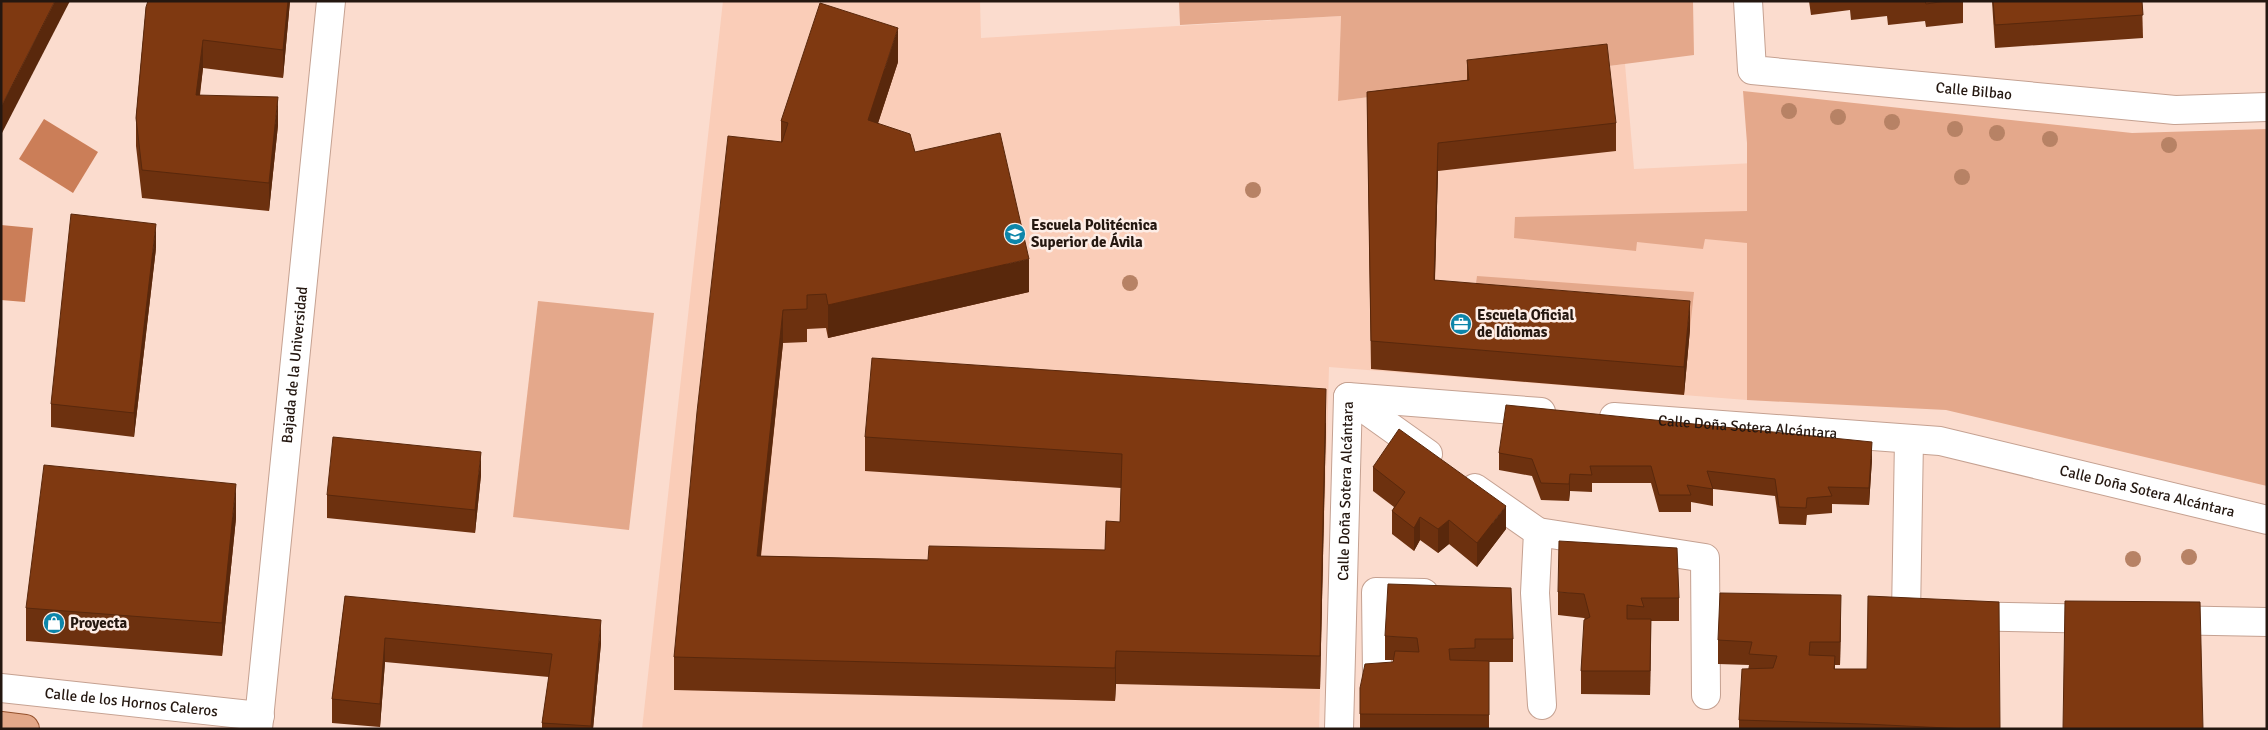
<svg xmlns="http://www.w3.org/2000/svg" width="2268" height="730" font-family="Signika,sans-serif">
	<style>
		.built { fill: #facdb8 }
		.green { fill: #e4a88b }
		.water { fill: #cb7e58 }
		.lines { fill: none; stroke-linecap: round; stroke-linejoin: round }
		.minor-casing { stroke: #c5a191; stroke-width: 30 }
		.major-casing { stroke: #94502b; stroke-width: 30 }
		.minor { stroke: #fff; stroke-width: 28 }
		.major { stroke: #e3a889; stroke-width: 28 }
		.tree { fill: #b78265 }
		.wall { fill: #6d310f }
		.shaded-wall { fill: #59280c }
		.building { fill: #7f3911; stroke: #59280c }
		.labels { text-anchor: middle; stroke-width: 5; stroke-linejoin: round; paint-order: stroke }
		.street-label { font-size: 15px; fill: #241710; stroke: #fdede6 }
		.poi-label { font-size: 15px; font-weight: bold; fill: #241710; stroke: #fdede6; text-anchor: start }
	</style>
	<rect width="100%" height="100%" fill="#fbdcce"/>
	<path class="built" d="M 723,1 L 980,1 L 981,38 L 1341,16 L 1338,101 L 1625,64 L 1634,169 L 1754,163 L 1747,400 L 1329,367 L 1319,729 L 642,729 Z"/>
	<g class="green">
		<path d="M 1179,1 L 1693,1 L 1694,55 L 1338,101 L 1341,16 L 1180,25 Z"/>
		<path d="M 1743,91 L 2132,133 L 2267,129 L 2267,486 L 1946,410 L 1747,400 L 1747,243 L 1705,239 L 1703,249 L 1637,242 L 1636,251 L 1514,238 L 1515,217 L 1747,211 L 1747,143 Z"/>
		<path d="M 1477,276 L 1694,292 L 1690,329 L 1475,291 Z"/>
		<path d="M 538,301 L 654,313 L 629,530 L 513,517 Z"/>
	</g>
	<g class="water">
		<path d="M 44,119 L 98,152 L 73,193 L 19,159 Z"/>
		<path d="M 1,225 L 33,228 L 25,302 L 1,300 Z"/>
	</g>
	<g class="lines">
		<g class="minor-casing">
			<g id="minor">
				<path id="s1" d="M 1748,1 L 1752,70 L 2175,110 L 2267,107"/>
				<path d="M 1348,397 L 1428,454"/>
				<path id="s2" d="M 1614,417 L 1940,441 L 2267,520"/>
				<path d="M 1909,439 L 1906,615 L 2102,619"/>
				<path d="M 1475,488 L 1538,532 L 1535,593 L 1542,705"/>
				<path d="M 1538,532 L 1705,558 L 1706,695"/>
				<path d="M 2162,620 L 2267,622"/>
				<path d="M 1377,674 L 1376,592 L 1424,593"/>
				<path id="s3" d="M 1,688 L 260,716"/>
				<path id="s4" d="M 258,729 L 331,1"/>
				<path id="s5" d="M 1339,729 L 1348,397 L 1541,412"/>
			</g>
		</g>
		<g class="major-casing">
			<path id="major" d="M 1,726 L 25,729"/>
		</g>
		<use href="#minor" class="minor"/>
		<use href="#major" class="major"/>
	</g>
	<g class="tree">
		<circle cx="1789" cy="111" r="8"/>
		<circle cx="1838" cy="117" r="8"/>
		<circle cx="1892" cy="122" r="8"/>
		<circle cx="1955" cy="129" r="8"/>
		<circle cx="1997" cy="133" r="8"/>
		<circle cx="2050" cy="139" r="8"/>
		<circle cx="2169" cy="145" r="8"/>
		<circle cx="1962" cy="177" r="8"/>
		<circle cx="1253" cy="190" r="8"/>
		<circle cx="1130" cy="283" r="8"/>
		<circle cx="2189" cy="557" r="8"/>
		<circle cx="2133" cy="559" r="8"/>
	</g>
	<g class="wall">
		<path d="M 290,1 L 283,78 L 203,68 L 200,95 L 278,125 L 269,211 L 142,198 L 136,146 L 136,118 L 146,7 Z"/>
		<path d="M 1809,1 L 1963,1 L 1963,23 L 1926,27 L 1925,21 L 1888,25 L 1887,16 L 1851,20 L 1850,10 L 1811,15 Z"/>
		<path d="M 1992,1 L 2142,1 L 2143,38 L 1995,48 Z"/>
		<path d="M 1467,60 L 1616,123 L 1616,151 L 1438,171 L 1435,280 L 1690,329 L 1684,395 L 1371,369 L 1367,92 L 1467,80 Z"/>
		<path d="M 898,62 L 878,123 L 915,152 L 1029,292 L 828,338 L 826,328 L 807,329 L 807,342 L 783,343 L 761,556 L 928,560 L 1105,550 L 1120,522 L 1121,488 L 865,471 L 865,437 L 1326,423 L 1320,689 L 1116,684 L 1115,701 L 674,690 L 674,657 L 781,142 L 781,121 Z"/>
		<path d="M 156,248 L 134,437 L 51,427 L 51,404 Z"/>
		<path d="M 1499,453 L 1872,459 L 1869,505 L 1832,504 L 1832,513 L 1807,515 L 1806,525 L 1779,524 L 1775,496 L 1713,489 L 1713,506 L 1691,502 L 1691,512 L 1659,512 L 1651,483 L 1592,483 L 1592,492 L 1570,491 L 1569,501 L 1541,500 L 1532,476 L 1499,470 Z"/>
		<path d="M 1373,467 L 1506,529 L 1477,567 L 1449,544 L 1438,553 L 1420,540 L 1414,551 L 1392,534 L 1392,511 L 1394,507 L 1373,491 Z"/>
		<path d="M 481,475 L 475,533 L 327,518 L 327,495 Z"/>
		<path d="M 236,518 L 222,656 L 26,641 L 26,608 Z"/>
		<path d="M 1558,592 L 1679,598 L 1679,621 L 1651,621 L 1650,695 L 1581,694 L 1581,671 L 1585,619 L 1584,618 L 1558,615 Z"/>
		<path d="M 345,596 L 601,643 L 593,729 L 542,729 L 542,723 L 549,677 L 385,662 L 380,727 L 332,723 L 332,699 Z"/>
		<path d="M 1841,618 L 1840,665 L 1835,665 L 1835,669 L 2000,729 L 1739,729 L 1739,720 L 1749,665 L 1718,664 L 1718,640 Z"/>
		<path d="M 1385,636 L 1513,639 L 1513,662 L 1489,662 L 1489,729 L 1360,729 L 1360,688 L 1393,662 L 1393,660 L 1385,660 Z"/>
	</g>
	<g class="shaded-wall">
		<path d="M 55,1 L 70,1 L 1,135 L 1,107 Z"/>
		<path d="M 288,1 L 290,1 L 283,78 L 283,50 Z"/>
		<path d="M 898,28 L 898,62 L 868,154 L 868,120 Z"/>
		<path d="M 203,40 L 203,68 L 196,123 L 196,95 Z"/>
		<path d="M 278,97 L 278,125 L 269,211 L 269,183 Z"/>
		<path d="M 1438,143 L 1438,171 L 1434,308 L 1434,280 Z"/>
		<path d="M 156,224 L 156,248 L 134,437 L 134,413 Z"/>
		<path d="M 1029,259 L 1029,292 L 828,338 L 828,305 Z"/>
		<path d="M 1690,301 L 1690,329 L 1684,395 L 1684,367 Z"/>
		<path d="M 783,310 L 783,343 L 757,589 L 757,556 Z"/>
		<path d="M 1326,389 L 1326,423 L 1320,689 L 1320,656 Z"/>
		<path d="M 1872,442 L 1872,459 L 1869,505 L 1869,488 Z"/>
		<path d="M 481,452 L 481,475 L 475,533 L 475,510 Z"/>
		<path d="M 1570,474 L 1570,491 L 1569,501 L 1569,484 Z"/>
		<path d="M 236,484 L 236,518 L 222,656 L 222,623 Z"/>
		<path d="M 1506,506 L 1506,529 L 1477,567 L 1477,543 Z"/>
		<path d="M 1420,517 L 1420,540 L 1414,551 L 1414,528 Z"/>
		<path d="M 1449,520 L 1449,544 L 1438,553 L 1438,529 Z"/>
		<path d="M 1841,595 L 1841,618 L 1840,665 L 1840,642 Z"/>
		<path d="M 1651,619 L 1651,642 L 1650,695 L 1650,671 Z"/>
		<path d="M 601,620 L 601,643 L 593,729 L 591,729 Z"/>
		<path d="M 385,638 L 385,662 L 380,727 L 380,704 Z"/>
		<path d="M 1116,651 L 1116,684 L 1115,701 L 1115,668 Z"/>
	</g>
	<g class="building">
		<path d="M 1,1 L 55,1 L 1,107 Z"/>
		<path d="M 148,1 L 288,1 L 283,50 L 203,40 L 196,95 L 278,97 L 269,183 L 142,170 L 136,118 L 146,7 Z"/>
		<path d="M 1925,1 L 1946,1 L 1926,4 Z"/>
		<path d="M 1993,1 L 2142,1 L 2143,15 L 1995,25 Z"/>
		<path d="M 820,3 L 898,28 L 868,120 L 910,134 L 915,152 L 1000,133 L 1029,259 L 828,305 L 826,294 L 807,295 L 807,309 L 783,310 L 757,556 L 928,560 L 929,546 L 1105,550 L 1106,521 L 1120,522 L 1122,454 L 865,437 L 872,358 L 1326,389 L 1320,656 L 1116,651 L 1115,668 L 674,657 L 697,412 L 728,136 L 782,142 L 788,123 L 781,121 Z"/>
		<path d="M 1607,44 L 1616,123 L 1438,143 L 1434,280 L 1690,301 L 1684,367 L 1371,341 L 1367,92 L 1469,80 L 1467,60 Z"/>
		<path d="M 71,214 L 156,224 L 134,413 L 51,404 Z"/>
		<path d="M 1506,405 L 1872,442 L 1869,488 L 1828,487 L 1832,496 L 1807,498 L 1806,508 L 1779,507 L 1775,479 L 1707,471 L 1713,489 L 1687,485 L 1691,495 L 1659,495 L 1651,466 L 1590,466 L 1592,475 L 1570,474 L 1569,484 L 1541,483 L 1532,459 L 1499,453 Z"/>
		<path d="M 1399,429 L 1506,506 L 1477,543 L 1449,520 L 1438,529 L 1420,517 L 1414,528 L 1392,511 L 1405,492 L 1373,467 Z"/>
		<path d="M 333,437 L 481,452 L 475,510 L 327,495 Z"/>
		<path d="M 44,465 L 236,484 L 222,623 L 26,608 Z"/>
		<path d="M 1559,541 L 1677,548 L 1679,598 L 1641,598 L 1644,607 L 1627,605 L 1627,619 L 1651,619 L 1650,671 L 1581,671 L 1584,620 L 1590,617 L 1584,594 L 1558,592 Z"/>
		<path d="M 1388,584 L 1511,588 L 1513,639 L 1475,639 L 1475,648 L 1449,649 L 1450,660 L 1489,661 L 1489,715 L 1360,714 L 1360,688 L 1365,664 L 1393,662 L 1395,651 L 1419,652 L 1417,638 L 1385,636 Z"/>
		<path d="M 1720,593 L 1841,595 L 1840,642 L 1810,642 L 1809,655 L 1835,656 L 1834,669 L 1867,669 L 1868,596 L 1999,602 L 2000,729 L 1967,729 L 1865,724 L 1739,720 L 1742,669 L 1773,668 L 1777,656 L 1749,654 L 1752,642 L 1718,640 Z"/>
		<path d="M 345,596 L 601,620 L 591,726 L 542,723 L 552,654 L 385,638 L 380,704 L 332,699 Z"/>
		<path d="M 2065,601 L 2200,602 L 2203,729 L 2063,729 Z"/>
	</g>
	<defs>
		<g id="university-disc" transform="scale(1.125)"><circle r="9.5" fill="#0d86aa" stroke="#fdede6"/><path d="M0-5L7-2L0 1L-7-2ZM-4 1L0 2.5L4 1V4Q0 6-4 4Z" fill="#fff"/></g>
		<g id="office-disc" transform="scale(1.125)"><circle r="9.5" fill="#0d86aa" stroke="#fdede6"/><path d="M-6-3h4V-5.5h4V-3h4V5H-6ZM-1-4.5V-3h2v-1.5ZM-6 0V1H6V0Z" fill="#fff"/></g>
		<g id="shop-disc" transform="scale(1.125)"><circle r="9.5" fill="#0d86aa" stroke="#fdede6"/><path d="M-5-2.5h2.3a2.7 3.5 0 0 1 5.4 0H5L5.5 6h-11ZM-1.5-2.5h3a1.5 2.3 0 0 0-3 0Z" fill="#fff"/></g>
	</defs>
	<g fill-rule="evenodd">
		<use href="#university-disc" x="1015" y="234"/>
		<use href="#office-disc" x="1461" y="324"/>
		<use href="#shop-disc" x="54" y="623"/>
	</g>
	<g class="labels">
		<g class="street-label">
			<text dy="5" stroke="none"><textPath href="#s1" startOffset="292">Calle Bilbao</textPath></text>
			<text dy="5" stroke="none"><textPath href="#s4" startOffset="366">Bajada de la Universidad</textPath></text>
			<text dy="5" stroke="none"><textPath href="#s2" startOffset="134">Calle Doña Sotera Alcántara</textPath></text>
			<text dy="5" stroke="none"><textPath href="#s2" startOffset="540">Calle Doña Sotera Alcántara</textPath></text>
			<text dy="5" stroke="none"><textPath href="#s5" startOffset="238">Calle Doña Sotera Alcántara</textPath></text>
			<text dy="5" stroke="none"><textPath href="#s3" startOffset="131">Calle de los Hornos Caleros</textPath></text>
		</g>
		<g class="poi-label">
			<text x="1031" y="230">Escuela Politécnica<tspan x="1031" dy="17">Superior de Ávila</tspan></text>
			<text x="1477" y="320">Escuela Oficial<tspan x="1477" dy="17">de Idiomas</tspan></text>
			<text x="70" y="628">Proyecta</text>
		</g>
	</g>
	<rect width="2268" height="730" fill="none" stroke="#241710" stroke-width="5"/>
</svg>
